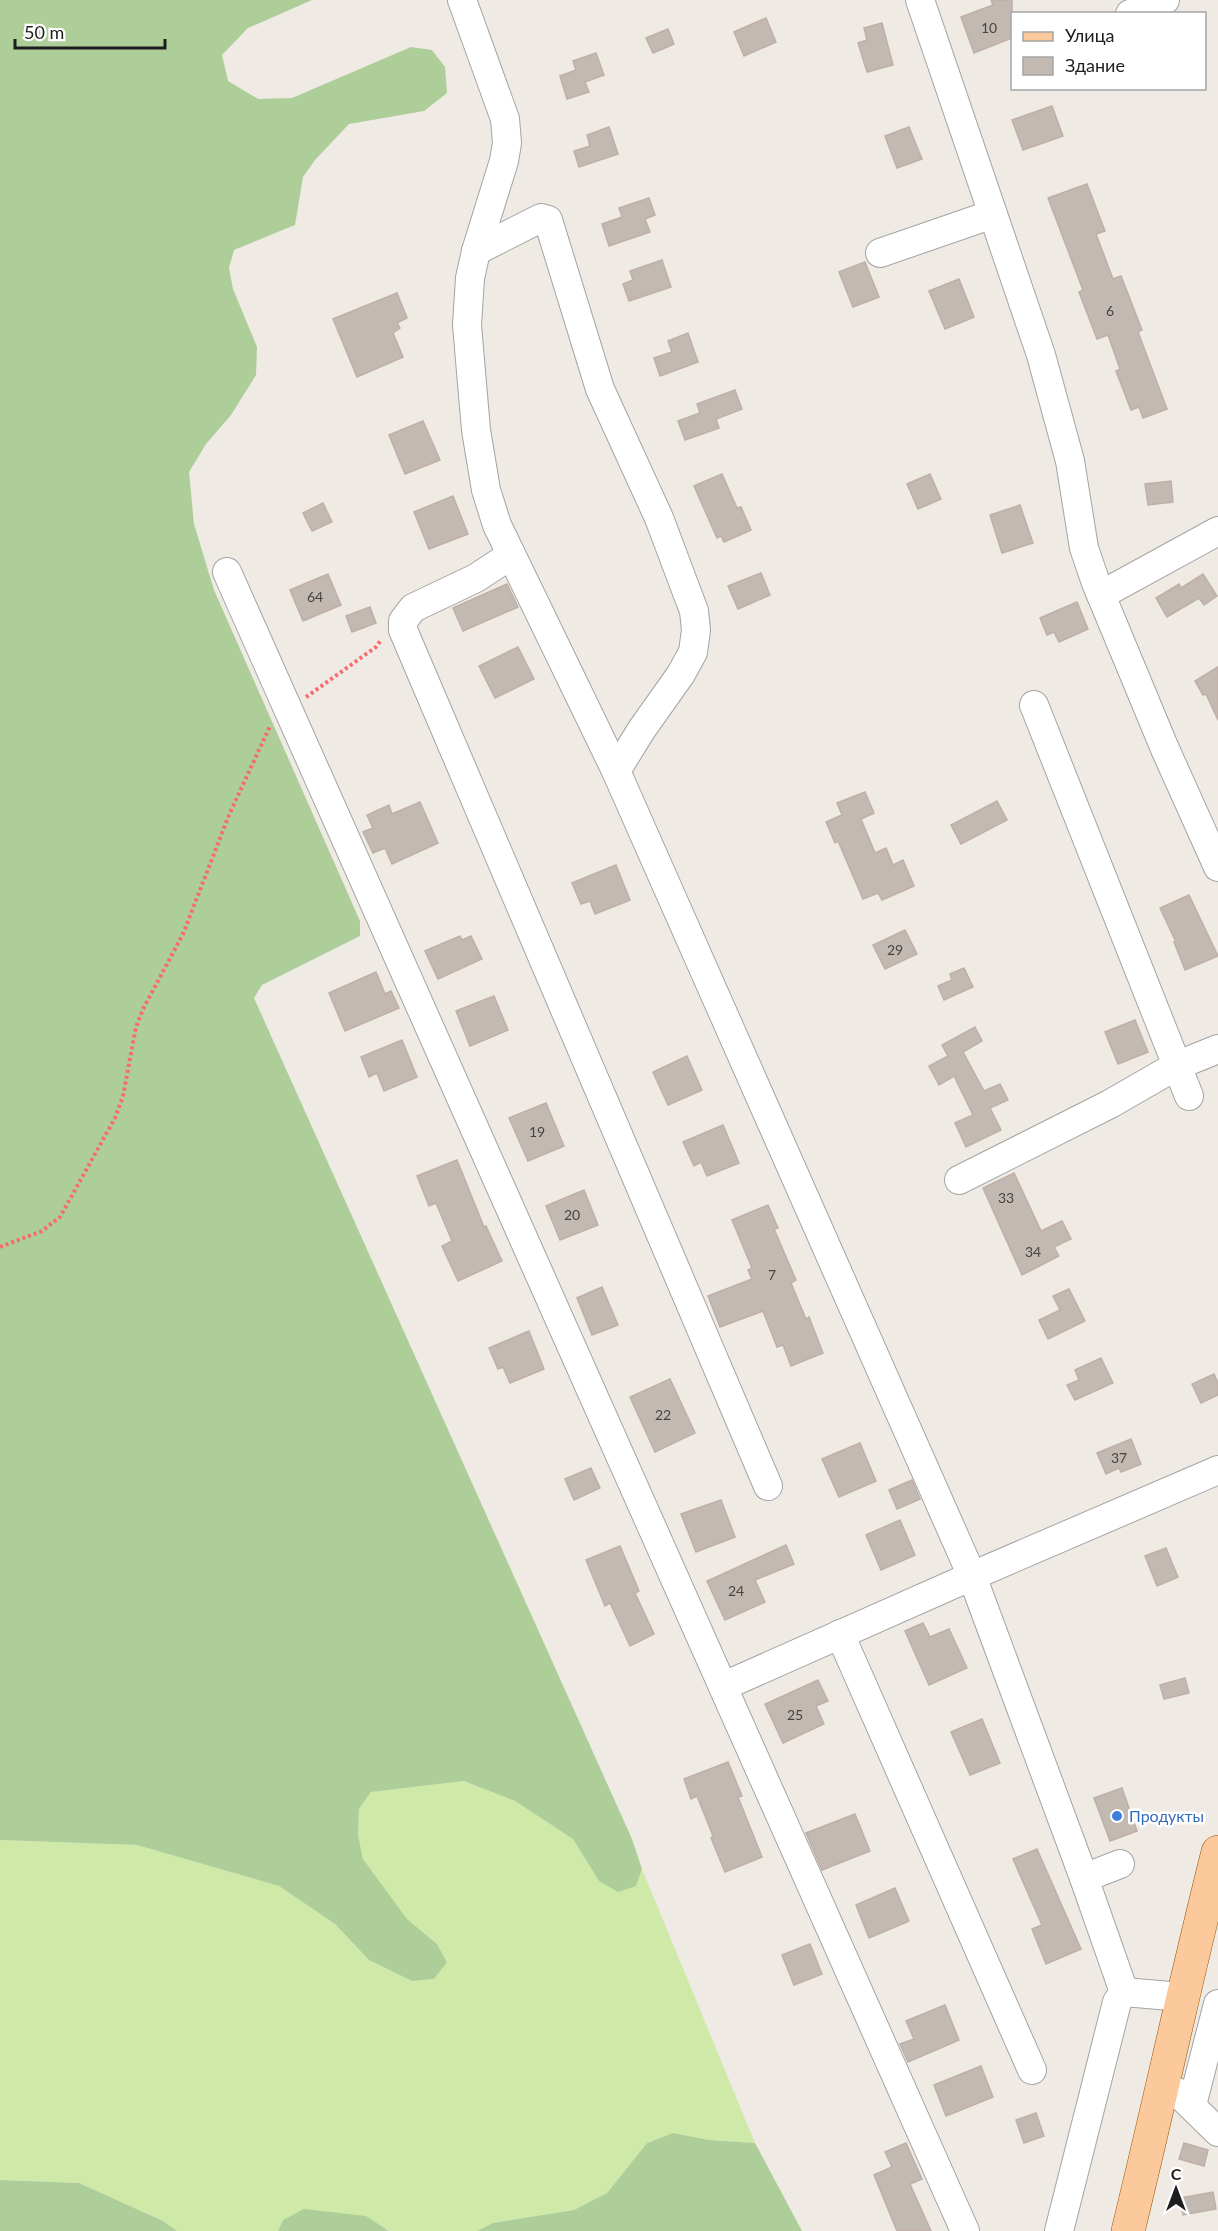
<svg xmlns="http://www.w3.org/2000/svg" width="1218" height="2231" font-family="Lato,sans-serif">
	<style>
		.grass { fill: #cfe9a9 }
		.forest { fill: #adce98 }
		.building { fill: #c3b9b3; stroke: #c0afa6; stroke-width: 1.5 }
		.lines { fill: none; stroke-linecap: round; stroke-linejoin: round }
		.minor-casing { stroke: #a4a4a4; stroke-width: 30 }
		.major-casing { stroke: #965601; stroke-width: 34 }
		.path { stroke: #f96b6a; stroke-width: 4; stroke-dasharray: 3 3; stroke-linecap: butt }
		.minor { stroke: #fff; stroke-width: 28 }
		.major { stroke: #fbc99c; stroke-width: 33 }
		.shop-dot { fill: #3f7fe0; stroke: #fff; stroke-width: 2 }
		.labels { text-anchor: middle; stroke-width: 5; stroke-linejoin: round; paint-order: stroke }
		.number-label { font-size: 14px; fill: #464442 }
		.shop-label { font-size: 16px; fill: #366cbe; stroke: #fff; text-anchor: start }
	</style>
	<rect width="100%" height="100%" fill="#efeae3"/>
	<path class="grass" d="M 464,1781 L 515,1801 L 573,1839 L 599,1881 L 636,1886 L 642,1869 L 755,2143 L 709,2140 L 673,2133 L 647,2143 L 607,2193 L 574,2210 L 493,2223 L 477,2231 L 389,2231 L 366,2216 L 283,2220 L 278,2231 L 177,2231 L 163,2221 L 79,2183 L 0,2180 L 0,1840 L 137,1845 L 279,1886 L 335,1924 L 369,1960 L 412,1981 L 434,1979 L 447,1961 L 437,1944 L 407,1919 L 363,1859 L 358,1835 L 359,1809 L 371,1792 Z"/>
	<g class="forest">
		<path d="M 0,0 L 312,0 L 248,28 L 222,55 L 228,81 L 258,99 L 292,98 L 411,47 L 432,50 L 445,67 L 447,93 L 424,111 L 349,124 L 315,160 L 303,177 L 295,225 L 234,250 L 229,268 L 233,289 L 257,347 L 256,375 L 231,415 L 206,444 L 189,472 L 194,524 L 214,590 L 360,921 L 360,936 L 262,985 L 254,998 L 632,1839 L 642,1869 L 636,1886 L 618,1892 L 599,1881 L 573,1839 L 515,1801 L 464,1781 L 371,1792 L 359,1809 L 358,1835 L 363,1859 L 407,1919 L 437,1944 L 447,1962 L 434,1979 L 412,1981 L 369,1960 L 335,1924 L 279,1886 L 137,1845 L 0,1840 Z"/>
		<path d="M 673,2133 L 709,2140 L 755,2143 L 802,2231 L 477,2231 L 493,2223 L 574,2210 L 607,2193 L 647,2143 Z"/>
		<path d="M 0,2180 L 79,2183 L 163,2221 L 177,2231 L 0,2231 Z"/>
		<path d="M 304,2209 L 366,2216 L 389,2231 L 278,2231 L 283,2220 Z"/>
	</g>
	<g class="building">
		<path d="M 991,0 L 1012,0 L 1012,38 L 974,53 L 961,17 L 993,5 Z"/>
		<path d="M 766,18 L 776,42 L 744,56 L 734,32 Z"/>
		<path d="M 882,23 L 893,65 L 867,72 L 858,43 L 867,40 L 864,28 Z"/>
		<path d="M 668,29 L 674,44 L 653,53 L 646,38 Z"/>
		<path d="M 596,53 L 604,75 L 585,82 L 589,92 L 567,99 L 560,76 L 576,70 L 573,61 Z"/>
		<path d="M 1052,106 L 1063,136 L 1023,150 L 1012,120 Z"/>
		<path d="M 609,127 L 618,154 L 579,167 L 574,151 L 590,146 L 587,135 Z"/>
		<path d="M 909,127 L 922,159 L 897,168 L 885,136 Z"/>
		<path d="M 1087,184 L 1105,231 L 1096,234 L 1113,279 L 1121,276 L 1142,330 L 1138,332 L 1167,409 L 1143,418 L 1139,407 L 1131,410 L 1116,371 L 1120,369 L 1108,335 L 1097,339 L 1079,292 L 1083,290 L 1048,198 Z"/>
		<path d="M 649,198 L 655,215 L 645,219 L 650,232 L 609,246 L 602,224 L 622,217 L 619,208 Z"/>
		<path d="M 662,260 L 671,287 L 629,301 L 623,284 L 633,280 L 630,271 Z"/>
		<path d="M 865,262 L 879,297 L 853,307 L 839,272 Z"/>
		<path d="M 959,279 L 974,317 L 945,329 L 929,291 Z"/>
		<path d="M 397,293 L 407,318 L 397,323 L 400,328 L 393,333 L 403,357 L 357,377 L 333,319 Z"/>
		<path d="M 688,333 L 698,362 L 660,376 L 654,358 L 672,352 L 668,341 Z"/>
		<path d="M 735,390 L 742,409 L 716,419 L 719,428 L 685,440 L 678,421 L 700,413 L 697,404 Z"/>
		<path d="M 423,421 L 440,460 L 405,474 L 389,435 Z"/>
		<path d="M 722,474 L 737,508 L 741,507 L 751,530 L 724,542 L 721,536 L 717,538 L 694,486 Z"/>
		<path d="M 930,474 L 941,499 L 918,509 L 907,484 Z"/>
		<path d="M 1171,481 L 1173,502 L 1148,505 L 1145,484 Z"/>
		<path d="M 453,496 L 468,534 L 429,549 L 414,512 Z"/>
		<path d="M 323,503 L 332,522 L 312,531 L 303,513 Z"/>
		<path d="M 1020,505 L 1033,543 L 1002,553 L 990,515 Z"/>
		<path d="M 761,573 L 770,595 L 738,609 L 728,586 Z"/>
		<path d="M 328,574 L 341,605 L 303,621 L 290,590 Z"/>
		<path d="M 1203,574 L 1217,596 L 1204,605 L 1199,598 L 1167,617 L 1156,598 L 1179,584 L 1181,588 Z"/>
		<path d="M 507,584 L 518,607 L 463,631 L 453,608 Z"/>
		<path d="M 1077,602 L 1088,629 L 1059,642 L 1054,632 L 1047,635 L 1040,618 Z"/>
		<path d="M 370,607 L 376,623 L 352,632 L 346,616 Z"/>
		<path d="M 518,647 L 534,679 L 495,698 L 479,666 Z"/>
		<path d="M 1218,667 L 1218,720 L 1206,694 L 1203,695 L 1195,681 Z"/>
		<path d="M 865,792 L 874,813 L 861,819 L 875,853 L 886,848 L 893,865 L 903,860 L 914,886 L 882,900 L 878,893 L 863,899 L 838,841 L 835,843 L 826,822 L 842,815 L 837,803 Z"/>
		<path d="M 997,801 L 1007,820 L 961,844 L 951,825 Z"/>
		<path d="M 420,802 L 438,843 L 392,864 L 385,848 L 373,853 L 363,832 L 373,828 L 367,815 L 389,805 L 392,814 Z"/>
		<path d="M 616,865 L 630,900 L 595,914 L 590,901 L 581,904 L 572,883 Z"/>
		<path d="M 1189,895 L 1218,956 L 1185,970 L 1174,942 L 1176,942 L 1160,908 Z"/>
		<path d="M 905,930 L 917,954 L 885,969 L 873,945 Z"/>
		<path d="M 460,936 L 462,940 L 471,936 L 482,959 L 438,979 L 425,951 Z"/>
		<path d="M 964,968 L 973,987 L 944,1000 L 938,986 L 952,980 L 950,974 Z"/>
		<path d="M 376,972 L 385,994 L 391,991 L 399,1008 L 345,1031 L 329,993 Z"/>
		<path d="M 494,996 L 508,1030 L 470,1046 L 456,1011 Z"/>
		<path d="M 1135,1020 L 1148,1052 L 1118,1064 L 1105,1032 Z"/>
		<path d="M 975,1027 L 982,1041 L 963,1052 L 984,1091 L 1000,1084 L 1008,1100 L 990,1108 L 1001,1130 L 966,1147 L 955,1123 L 973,1115 L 954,1076 L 939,1085 L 929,1066 L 948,1056 L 942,1045 Z"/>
		<path d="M 402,1040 L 417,1077 L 384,1091 L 377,1073 L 369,1077 L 361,1057 Z"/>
		<path d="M 687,1056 L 702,1090 L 668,1105 L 653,1072 Z"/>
		<path d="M 546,1103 L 564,1146 L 528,1161 L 509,1118 Z"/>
		<path d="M 723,1125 L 739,1163 L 707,1176 L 701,1162 L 694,1166 L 683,1142 Z"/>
		<path d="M 457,1160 L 484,1227 L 486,1226 L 502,1261 L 458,1281 L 442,1246 L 452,1241 L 436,1203 L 429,1206 L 417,1176 Z"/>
		<path d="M 1014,1173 L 1041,1231 L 1062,1221 L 1071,1239 L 1054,1247 L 1059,1256 L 1022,1275 L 983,1188 Z"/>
		<path d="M 584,1190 L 598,1225 L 560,1240 L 546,1206 Z"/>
		<path d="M 768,1205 L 778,1228 L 774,1229 L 796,1280 L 791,1283 L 806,1319 L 809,1317 L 823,1353 L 791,1366 L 783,1345 L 777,1347 L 763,1311 L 720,1327 L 708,1296 L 752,1279 L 748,1270 L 752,1268 L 732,1220 Z"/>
		<path d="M 602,1287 L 618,1325 L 592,1335 L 577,1298 Z"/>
		<path d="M 1069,1289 L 1085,1321 L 1048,1339 L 1039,1320 L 1060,1310 L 1053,1296 Z"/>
		<path d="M 529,1331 L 544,1369 L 510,1383 L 503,1367 L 498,1369 L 489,1348 Z"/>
		<path d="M 1101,1358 L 1113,1383 L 1075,1400 L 1067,1385 L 1079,1380 L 1075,1370 Z"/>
		<path d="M 1214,1374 L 1218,1383 L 1218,1395 L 1201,1403 L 1192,1384 Z"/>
		<path d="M 670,1379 L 695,1433 L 655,1452 L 630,1397 Z"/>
		<path d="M 1131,1439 L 1141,1464 L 1121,1472 L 1119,1468 L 1106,1474 L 1097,1453 Z"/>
		<path d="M 860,1443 L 876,1481 L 839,1497 L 822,1459 Z"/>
		<path d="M 591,1468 L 600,1488 L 574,1500 L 565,1479 Z"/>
		<path d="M 912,1480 L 920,1499 L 897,1509 L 889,1490 Z"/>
		<path d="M 721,1500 L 735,1537 L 696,1552 L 681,1514 Z"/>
		<path d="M 900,1520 L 915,1555 L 881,1570 L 866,1535 Z"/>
		<path d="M 786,1545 L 794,1564 L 755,1580 L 765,1602 L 725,1620 L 707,1581 Z"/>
		<path d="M 620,1546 L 639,1591 L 635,1593 L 654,1634 L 630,1646 L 610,1603 L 605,1606 L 586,1560 Z"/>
		<path d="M 1166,1548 L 1178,1577 L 1157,1586 L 1145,1556 Z"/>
		<path d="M 923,1623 L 930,1637 L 949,1629 L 967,1668 L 929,1685 L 905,1631 Z"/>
		<path d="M 1185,1678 L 1189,1693 L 1164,1699 L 1160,1685 Z"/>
		<path d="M 818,1680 L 828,1701 L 816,1706 L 824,1724 L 783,1743 L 765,1704 Z"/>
		<path d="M 982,1719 L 1000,1763 L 970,1775 L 951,1732 Z"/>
		<path d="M 728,1762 L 742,1796 L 738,1797 L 762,1857 L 725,1872 L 711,1838 L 713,1836 L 697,1796 L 691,1799 L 684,1779 Z"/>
		<path d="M 1122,1788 L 1137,1831 L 1110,1841 L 1094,1798 Z"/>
		<path d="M 855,1814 L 870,1851 L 822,1870 L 806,1833 Z"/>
		<path d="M 1037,1849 L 1081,1949 L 1046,1964 L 1032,1929 L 1042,1925 L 1013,1859 Z"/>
		<path d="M 895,1888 L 909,1921 L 869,1938 L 856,1905 Z"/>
		<path d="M 810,1944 L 822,1974 L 794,1985 L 782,1955 Z"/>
		<path d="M 945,2005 L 959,2040 L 908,2062 L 900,2044 L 914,2039 L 906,2021 Z"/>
		<path d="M 981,2066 L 993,2097 L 946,2116 L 934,2085 Z"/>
		<path d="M 1036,2113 L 1044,2136 L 1024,2143 L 1016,2120 Z"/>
		<path d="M 906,2143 L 922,2179 L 910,2184 L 931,2231 L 897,2231 L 874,2175 L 892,2167 L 885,2152 Z"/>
		<path d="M 1184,2143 L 1208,2150 L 1204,2166 L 1179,2159 Z"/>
		<path d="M 1213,2192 L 1216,2209 L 1183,2215 L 1180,2198 Z"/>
	</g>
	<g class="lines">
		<g class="minor-casing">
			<g id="minor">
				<path d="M 462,0 L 505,119 L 507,143 L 504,161 L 476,251 L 470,278 L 467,325 L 476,430 L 486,490 L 497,525 L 616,771 L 972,1576 L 1084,1878 L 1124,1992"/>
				<path d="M 920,0 L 1041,355 L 1070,461 L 1084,548 L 1096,583 L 1165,749 L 1218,867"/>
				<path d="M 1130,14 L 1165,0"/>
				<path d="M 476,251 L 541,218 L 548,220 L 600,389 L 659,518 L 694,611 L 696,630 L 693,652 L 681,674 L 642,729 L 616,771"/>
				<path d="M 880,253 L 993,214"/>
				<path d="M 511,555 L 476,578 L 413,608 L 403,621 L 403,630 L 768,1486"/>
				<path d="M 227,572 L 965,2231"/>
				<path d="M 1101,595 L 1218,531"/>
				<path d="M 1034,705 L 1189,1096"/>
				<path d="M 959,1180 L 1110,1104 L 1176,1066 L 1218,1049"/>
				<path d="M 840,1634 L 1032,2070"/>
				<path d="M 724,1686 L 972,1576 L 1218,1470"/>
				<path d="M 1084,1878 L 1120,1864"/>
				<path d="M 1124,1992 L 1182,1997"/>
				<path d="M 1177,2092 L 1218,2132"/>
				<path d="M 1192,2105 L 1218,2004"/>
				<path d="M 1059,2231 L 1117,2002 L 1124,1992"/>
			</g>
		</g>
		<g class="major-casing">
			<path id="major" d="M 1128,2231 C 1159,2105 1186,1978 1218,1852"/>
		</g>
		<g class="path">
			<path d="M 306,697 L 376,647 L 381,640"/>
			<path d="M 0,1247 L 42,1231 L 60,1217 L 115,1118 L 123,1096 L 136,1027 L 143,1009 L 183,934 L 229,815 L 270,726"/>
		</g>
		<use href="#minor" class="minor"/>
		<use href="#major" class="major"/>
	</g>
	<circle class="shop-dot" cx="1117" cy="1816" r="6"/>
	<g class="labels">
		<g class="number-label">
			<text x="989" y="33">10</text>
			<text x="1110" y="316">6</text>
			<text x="315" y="602">64</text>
			<text x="895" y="955">29</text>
			<text x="537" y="1137">19</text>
			<text x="1006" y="1203">33</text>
			<text x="572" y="1220">20</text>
			<text x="1033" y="1257">34</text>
			<text x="772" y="1280">7</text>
			<text x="663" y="1420">22</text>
			<text x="1119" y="1463">37</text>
			<text x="736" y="1596">24</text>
			<text x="795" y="1720">25</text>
		</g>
		<g class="shop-label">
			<text x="1129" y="1822">Продукты</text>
		</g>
	</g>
	<rect x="1011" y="12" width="195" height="78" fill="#ffffff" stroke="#a5a5a5" stroke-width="1.5"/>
	<rect x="1023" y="32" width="30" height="9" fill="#fbc99c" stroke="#a5a5a5" stroke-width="1.5"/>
	<text x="1065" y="42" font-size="18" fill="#1d1d1d">Улица</text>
	<rect x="1023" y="57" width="30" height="18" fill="#c3b9b3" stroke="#a5a5a5" stroke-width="1.5"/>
	<text x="1065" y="72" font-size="18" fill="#1d1d1d">Здание</text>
	<g transform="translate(1176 2189)" stroke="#ffffff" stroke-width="4.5" paint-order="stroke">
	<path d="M0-4.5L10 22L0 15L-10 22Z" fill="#1d1d1d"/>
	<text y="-9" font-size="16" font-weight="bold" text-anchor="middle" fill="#1d1d1d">С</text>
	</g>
	<path d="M15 39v9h150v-9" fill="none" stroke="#1d1d1d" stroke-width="3"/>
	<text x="24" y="39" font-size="18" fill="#1d1d1d" stroke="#ffffff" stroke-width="4.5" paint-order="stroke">50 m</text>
</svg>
